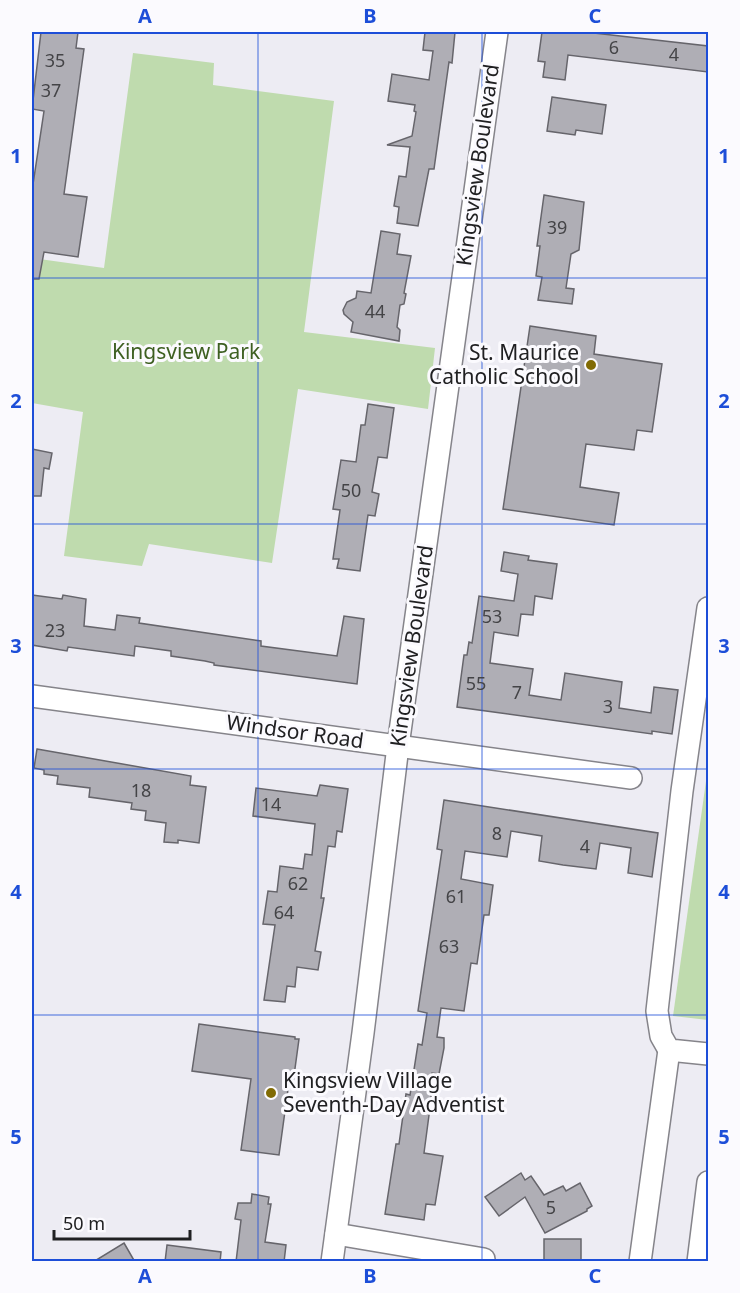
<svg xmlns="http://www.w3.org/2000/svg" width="740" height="1293" font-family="'Noto Sans',sans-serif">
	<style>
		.green { fill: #bfdbae }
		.building { fill: #afaeb5; stroke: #66656b; stroke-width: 1.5 }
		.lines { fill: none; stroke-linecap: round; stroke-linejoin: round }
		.minor-casing { stroke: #85848a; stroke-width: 24 }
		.minor { stroke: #fff; stroke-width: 21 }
		.grid { fill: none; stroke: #1d4ed8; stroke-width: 1.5; stroke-opacity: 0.55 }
		.poi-dot { fill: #816b04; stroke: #fbfafe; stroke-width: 2 }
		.labels { text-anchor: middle; stroke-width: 6; stroke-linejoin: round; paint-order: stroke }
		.number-label { font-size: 18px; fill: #444447 }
		.street-label { font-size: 21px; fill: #202022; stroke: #fbfafe }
		.park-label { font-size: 21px; fill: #3d5f21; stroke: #fbfafe }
		.poi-label { font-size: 21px; fill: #202022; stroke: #fbfafe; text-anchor: end }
		.neatline { fill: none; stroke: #1d4ed8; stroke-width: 2 }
		.grid-label { font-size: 20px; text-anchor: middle; font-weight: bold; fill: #1d4ed8 }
	</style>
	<rect width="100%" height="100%" fill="#edecf3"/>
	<g class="green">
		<path d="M 133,53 L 214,63 L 213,85 L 334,101 L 304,332 L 435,348 L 428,409 L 298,389 L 272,563 L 149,544 L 142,566 L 64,556 L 83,412 L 32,403 L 32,258 L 104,268 Z"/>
		<path d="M 708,767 L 708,1020 L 673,1016 Z"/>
	</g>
	<g class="building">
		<path d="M 41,32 L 78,32 L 76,48 L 84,49 L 64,194 L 87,197 L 78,257 L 44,252 L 39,279 L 32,279 L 32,191 L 44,111 L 32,109 Z"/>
		<path d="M 425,32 L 455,32 L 452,63 L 449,62 L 434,169 L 429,169 L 418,226 L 397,223 L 399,207 L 394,206 L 399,176 L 406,177 L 410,147 L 387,145 L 412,136 L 416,112 L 414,111 L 415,105 L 388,101 L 392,74 L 429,80 L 433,51 L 423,50 Z"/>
		<path d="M 542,32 L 585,32 L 708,46 L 708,72 L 568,55 L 565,80 L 543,77 L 545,62 L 538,61 Z"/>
		<path d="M 552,97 L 606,105 L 602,134 L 576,130 L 575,135 L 547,131 Z"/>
		<path d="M 544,195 L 584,202 L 579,250 L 571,254 L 566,288 L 574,289 L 572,304 L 538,300 L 542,277 L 536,276 L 540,246 L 537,246 Z"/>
		<path d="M 381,231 L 400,234 L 397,254 L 411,256 L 404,293 L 406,294 L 404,304 L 400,305 L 397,327 L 400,330 L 399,341 L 351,332 L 353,322 L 344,314 L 343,310 L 347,302 L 356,298 L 357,291 L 371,293 Z"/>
		<path d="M 530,326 L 596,336 L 594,354 L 662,364 L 652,432 L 637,430 L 634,450 L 586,444 L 580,487 L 619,493 L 614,525 L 503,509 Z"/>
		<path d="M 368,404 L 394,408 L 387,458 L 378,457 L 372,492 L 379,494 L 375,516 L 368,515 L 360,571 L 337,568 L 339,559 L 333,559 L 340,510 L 333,509 L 341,460 L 356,462 L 361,425 L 365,425 Z"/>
		<path d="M 32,449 L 52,453 L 49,469 L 44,468 L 41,496 L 32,496 Z"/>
		<path d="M 504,552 L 529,556 L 528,560 L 557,564 L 552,599 L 535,596 L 533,615 L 521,614 L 518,636 L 494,632 L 490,663 L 533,669 L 529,695 L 561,700 L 565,673 L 622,682 L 619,708 L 651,713 L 654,687 L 678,690 L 672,734 L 652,731 L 652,734 L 457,707 L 464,655 L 467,655 L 469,642 L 472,643 L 479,596 L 514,601 L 518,574 L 501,571 Z"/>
		<path d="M 32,595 L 62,599 L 63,595 L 86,599 L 84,626 L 115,630 L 117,615 L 140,618 L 139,623 L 261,641 L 261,646 L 337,656 L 344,616 L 364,619 L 357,684 L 214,665 L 214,663 L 205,661 L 171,656 L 171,651 L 135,646 L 134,656 L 68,647 L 67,651 L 32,645 Z"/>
		<path d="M 37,749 L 191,776 L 190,785 L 206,787 L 199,843 L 178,840 L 178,843 L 164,842 L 166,823 L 145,820 L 146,811 L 131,809 L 132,803 L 89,797 L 90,788 L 57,784 L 58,776 L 44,774 L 44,770 L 34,768 Z"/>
		<path d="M 320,785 L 348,789 L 342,832 L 337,831 L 335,847 L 328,846 L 321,898 L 324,898 L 315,951 L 321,952 L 318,970 L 297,967 L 295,987 L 287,986 L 285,1002 L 264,1000 L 275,925 L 263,924 L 268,891 L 277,892 L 280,866 L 303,869 L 305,854 L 312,855 L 315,824 L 253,816 L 256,788 L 317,796 Z"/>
		<path d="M 444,800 L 658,833 L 652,877 L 628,873 L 631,848 L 600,843 L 596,869 L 563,865 L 539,861 L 542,836 L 511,831 L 507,857 L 465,851 L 461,879 L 493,885 L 489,915 L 484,915 L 477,964 L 471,963 L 464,1011 L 441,1008 L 437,1037 L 444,1038 L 444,1048 L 439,1074 L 432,1073 L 431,1100 L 424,1153 L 443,1156 L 435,1205 L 426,1204 L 424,1220 L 385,1214 L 396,1144 L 399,1144 L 406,1094 L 410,1095 L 418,1044 L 422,1045 L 427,1013 L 418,1011 L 442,850 L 437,849 Z"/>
		<path d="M 199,1024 L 295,1037 L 295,1039 L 299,1039 L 293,1083 L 289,1082 L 279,1155 L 241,1150 L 251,1079 L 192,1071 Z"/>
		<path d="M 521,1173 L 525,1180 L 531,1176 L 544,1195 L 563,1186 L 566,1191 L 580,1183 L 592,1206 L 587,1209 L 587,1211 L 545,1233 L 525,1197 L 499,1216 L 485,1197 Z"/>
		<path d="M 252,1194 L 269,1197 L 268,1204 L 271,1204 L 265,1242 L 286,1245 L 284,1262 L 236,1262 L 241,1220 L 235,1219 L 238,1203 L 251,1203 Z"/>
		<rect x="544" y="1239" width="37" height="23"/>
		<path d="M 124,1243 L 135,1262 L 93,1262 Z"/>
		<path d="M 167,1245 L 221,1252 L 220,1262 L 165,1262 Z"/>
	</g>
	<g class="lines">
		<g class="minor-casing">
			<g id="minor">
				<path d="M 708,608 L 682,791 L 657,1011 L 661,1036 L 669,1050 L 708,1054"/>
				<path d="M 32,696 L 631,778"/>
				<path d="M 336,1234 L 484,1259 L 484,1262"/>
				<path d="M 332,1262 L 363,1033 L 398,746 L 497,32"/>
				<path d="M 640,1262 L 669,1050"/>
				<path d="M 698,1262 L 708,1182"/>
			</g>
		</g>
		<use href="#minor" class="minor"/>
	</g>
	<path class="grid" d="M 258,32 L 258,1262M 482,32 L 482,1262M 32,278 L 708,278M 32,524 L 708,524M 32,769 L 708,769M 32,1015 L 708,1015"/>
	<g class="poi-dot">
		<circle cx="591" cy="365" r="6"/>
		<circle cx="271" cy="1093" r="6"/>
	</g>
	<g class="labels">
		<g class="number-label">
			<text x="614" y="54">6</text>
			<text x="674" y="61">4</text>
			<text x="55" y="67">35</text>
			<text x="51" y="97">37</text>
			<text x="557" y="234">39</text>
			<text x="375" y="318">44</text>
			<text x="351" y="497">50</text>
			<text x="492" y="623">53</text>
			<text x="55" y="637">23</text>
			<text x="476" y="690">55</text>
			<text x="517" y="699">7</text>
			<text x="608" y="713">3</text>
			<text x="141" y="797">18</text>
			<text x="271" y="811">14</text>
			<text x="497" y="840">8</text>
			<text x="585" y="853">4</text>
			<text x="298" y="890">62</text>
			<text x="456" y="903">61</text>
			<text x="284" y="919">64</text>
			<text x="449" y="953">63</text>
			<text x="551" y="1214">5</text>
		</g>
		<g class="street-label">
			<text transform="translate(478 165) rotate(-82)" y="7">Kingsview Boulevard</text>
			<text transform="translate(412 646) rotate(-82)" y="7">Kingsview Boulevard</text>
			<text transform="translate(295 732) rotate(8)" y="7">Windsor Road</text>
		</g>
		<g class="park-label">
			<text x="186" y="359">Kingsview Park</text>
		</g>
		<g class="poi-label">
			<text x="579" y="360">St. Maurice<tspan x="579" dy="24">Catholic School</tspan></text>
			<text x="283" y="1088" text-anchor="start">Kingsview Village<tspan x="283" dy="24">Seventh-Day Adventist</tspan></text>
		</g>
	</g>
	<rect width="740" height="1293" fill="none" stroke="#fbfafe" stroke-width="66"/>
	<path d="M54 1230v9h136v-9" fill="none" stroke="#202022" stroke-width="3"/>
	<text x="63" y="1230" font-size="18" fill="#202022" stroke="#fbfafe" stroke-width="4.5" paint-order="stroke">50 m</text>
	<rect x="33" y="33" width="674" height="1227" class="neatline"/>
	<g class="grid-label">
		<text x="145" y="23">A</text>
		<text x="370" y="23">B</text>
		<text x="595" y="23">C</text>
		<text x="16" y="163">1</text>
		<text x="724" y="163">1</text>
		<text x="16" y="408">2</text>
		<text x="724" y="408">2</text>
		<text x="16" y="653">3</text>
		<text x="724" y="653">3</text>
		<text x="16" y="899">4</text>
		<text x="724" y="899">4</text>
		<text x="16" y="1144">5</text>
		<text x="724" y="1144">5</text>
		<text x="145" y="1283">A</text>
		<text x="370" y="1283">B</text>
		<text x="595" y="1283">C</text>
	</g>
</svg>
